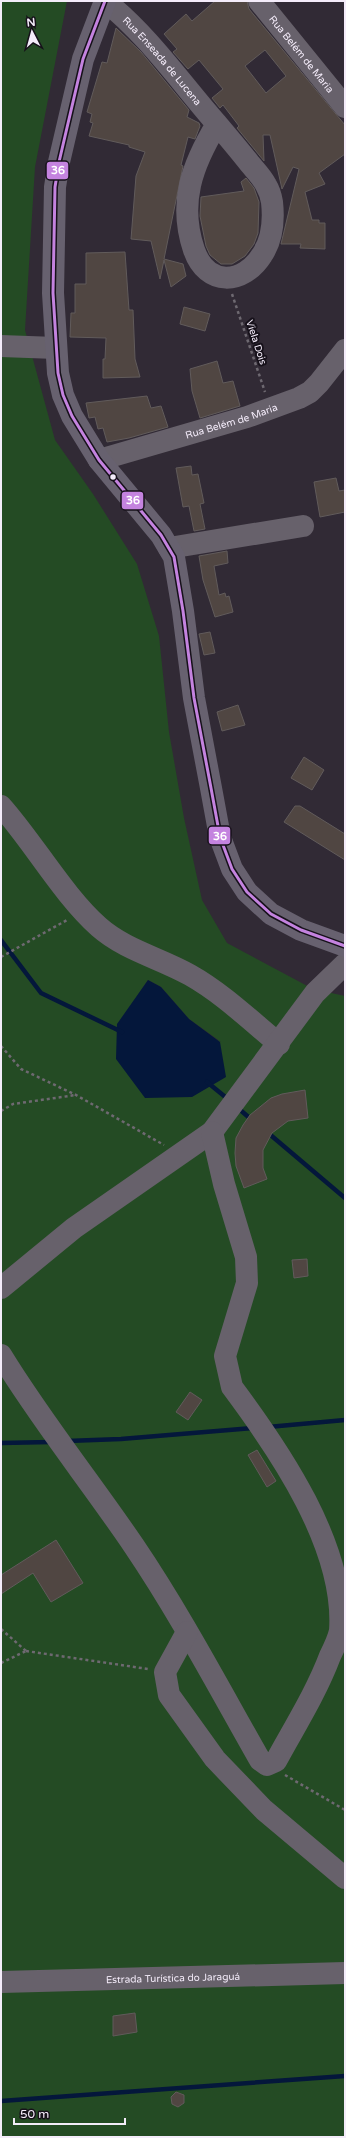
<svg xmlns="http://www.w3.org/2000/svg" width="346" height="2138" font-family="'Varela Round',sans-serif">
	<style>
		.green { fill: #244b24; fill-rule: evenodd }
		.water { fill: #04173b }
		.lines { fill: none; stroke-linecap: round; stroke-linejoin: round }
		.stream { stroke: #04173b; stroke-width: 4.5 }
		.building { fill: #504642; stroke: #615b5b; fill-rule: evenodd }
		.path { stroke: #6e6971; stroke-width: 2.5; stroke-dasharray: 3 3; stroke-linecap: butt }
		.minor { stroke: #67616b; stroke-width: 22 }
		.major { stroke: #67616f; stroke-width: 22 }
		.bus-1-casing { stroke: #16111a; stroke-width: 6 }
		.bus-1 { stroke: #c483df; stroke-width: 3 }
		.bus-dot { fill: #f4ecfa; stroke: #16111a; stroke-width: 1.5 }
		.labels { text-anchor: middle; stroke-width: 4; stroke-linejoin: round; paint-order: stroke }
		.street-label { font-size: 10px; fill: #f4ecfa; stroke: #16111a }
		.line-badge { stroke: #16111a; stroke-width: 1.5 }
		.badge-label { font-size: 11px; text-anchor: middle; font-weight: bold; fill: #fff }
	</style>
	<rect width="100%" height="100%" fill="#312a35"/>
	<path class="green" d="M 1,1 L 67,1 L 35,167 L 25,330 L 55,440 L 93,494 L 137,564 L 159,636 L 169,732 L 184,818 L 202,900 L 227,943 L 313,989 L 345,996 L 345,2137 L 1,2137 ZM 148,980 L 161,987 L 189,1019 L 221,1042 L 136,998 Z"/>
	<path class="water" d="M 148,980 L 161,987 L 189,1019 L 220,1042 L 226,1077 L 192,1097 L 145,1098 L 116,1059 L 117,1024 Z"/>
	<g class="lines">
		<g class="stream">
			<path d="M 1,940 L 41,993 L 122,1032"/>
			<path d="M 207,1082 L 229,1100"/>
			<path d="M 238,1108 L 253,1121"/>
			<path d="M 267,1132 L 345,1198"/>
			<path d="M 268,1427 L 345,1420"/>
			<path d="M 67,1441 L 121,1439 L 253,1428"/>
			<path d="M 1,1443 L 51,1442"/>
			<path d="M 1,2101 L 345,2076"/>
		</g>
	</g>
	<g class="building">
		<path d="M 215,1 L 247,1 L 249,9 L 345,125 L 345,154 L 319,173 L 325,184 L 305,192 L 312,220 L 319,220 L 319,223 L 325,223 L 325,249 L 300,248 L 301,244 L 281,244 L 299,169 L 293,167 L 282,189 L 270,135 L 263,135 L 264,161 L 237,128 L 239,126 L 223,105 L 220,108 L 212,98 L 223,89 L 199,60 L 188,69 L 173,52 L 177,49 L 164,34 L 186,14 L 192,21 ZM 265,50 L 286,76 L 266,93 L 245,66 Z"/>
		<path d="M 116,28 L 141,52 L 189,110 L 187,117 L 199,123 L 200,126 L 195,139 L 188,137 L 181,165 L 183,166 L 164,259 L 183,264 L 186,276 L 171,287 L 164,260 L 160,279 L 151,241 L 131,239 L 136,176 L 145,152 L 129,147 L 129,145 L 89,136 L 93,123 L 90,122 L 92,114 L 87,112 L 102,62 L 107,63 Z"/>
		<path d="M 246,178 L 254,188 L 259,202 L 258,233 L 254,244 L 245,256 L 232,264 L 221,264 L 210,255 L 206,246 L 200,216 L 201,197 L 244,191 L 241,182 Z"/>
		<path d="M 125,252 L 129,310 L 133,310 L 135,359 L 140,377 L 103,378 L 103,359 L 105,359 L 106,338 L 70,337 L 71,313 L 75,313 L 75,284 L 86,284 L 86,253 Z"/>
		<path d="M 184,307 L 210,314 L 205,331 L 180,324 Z"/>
		<path d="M 217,361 L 223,383 L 233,381 L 240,406 L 200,418 L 192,391 L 190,369 Z"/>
		<path d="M 147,396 L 151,408 L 161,406 L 168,427 L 129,438 L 107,442 L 103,428 L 98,429 L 95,417 L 89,418 L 86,403 Z"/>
		<path d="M 191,466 L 192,475 L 198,474 L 204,503 L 200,504 L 205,529 L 194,531 L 189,506 L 183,507 L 176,468 Z"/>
		<path d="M 336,478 L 339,491 L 345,490 L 345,512 L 320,517 L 314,482 Z"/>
		<path d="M 227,551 L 228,563 L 214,566 L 219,595 L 225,593 L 226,597 L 229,596 L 233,612 L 215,617 L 203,580 L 199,556 Z"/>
		<path d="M 210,632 L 215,653 L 204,655 L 199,634 Z"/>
		<path d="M 238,705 L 245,725 L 222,731 L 217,712 Z"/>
		<path d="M 304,757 L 324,770 L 312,790 L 291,778 Z"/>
		<path d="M 295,806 L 300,806 L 345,834 L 345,860 L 284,822 Z"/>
		<path d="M 305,1090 L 308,1118 L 288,1121 L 272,1133 L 263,1150 L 263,1168 L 267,1179 L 244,1188 L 236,1166 L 235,1153 L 236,1138 L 243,1125 L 250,1115 L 271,1098 L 282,1094 Z"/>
		<path d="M 307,1259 L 308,1276 L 294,1278 L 292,1260 Z"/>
		<path d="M 190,1392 L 202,1400 L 188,1420 L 176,1412 Z"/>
		<path d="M 257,1450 L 276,1481 L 267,1487 L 248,1455 Z"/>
		<path d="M 56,1540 L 83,1583 L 51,1602 L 33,1573 L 1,1594 L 1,1575 Z"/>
		<path d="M 135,2013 L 137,2032 L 113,2036 L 113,2016 Z"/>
		<path d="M 176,2092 L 184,2095 L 184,2103 L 178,2107 L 172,2104 L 171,2097 Z"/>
	</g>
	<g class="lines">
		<g class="path">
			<path d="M 232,294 L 265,392"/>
			<path d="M 1,957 L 67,920"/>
			<path d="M 1,1046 L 21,1069 L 76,1095 L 164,1145"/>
			<path d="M 1,1111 L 13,1104 L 76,1095"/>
			<path d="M 1,1629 L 26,1651"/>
			<path d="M 26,1651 L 148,1669"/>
			<path d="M 1,1663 L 26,1651"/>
			<path d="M 285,1775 L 345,1810"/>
		</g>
		<g class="minor">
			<path id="s1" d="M 105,1 C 148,35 181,83 217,124 C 228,137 239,150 250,164 C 255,170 262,177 266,185 C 269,190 271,196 272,202 C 274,220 272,240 262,255 C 243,285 207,287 194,250 C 178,203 192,165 217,124"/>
			<path id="s2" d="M 259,1 L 345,107"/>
			<path d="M 1,346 L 56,348"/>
			<path id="s3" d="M 99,460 L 247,417 L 299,398 L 310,392 L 319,383 L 345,350"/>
			<path d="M 169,548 L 303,526"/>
			<path d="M 1,806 C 34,843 63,895 99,927 C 125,950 160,958 190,975 C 222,993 250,1020 279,1044"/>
			<path d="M 1,1288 L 74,1228 L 212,1132 L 315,993 L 345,964"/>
			<path d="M 1,1355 C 42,1422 90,1481 134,1546 C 180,1614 219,1688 260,1760 L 267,1765 L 276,1761 C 295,1726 316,1693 330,1656 C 334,1648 338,1640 340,1631 C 346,1547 279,1450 232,1387 L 225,1356 L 247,1283 L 246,1257 L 224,1184 L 212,1132"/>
			<path d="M 187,1632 L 165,1672 L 169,1695 L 215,1759 L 264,1810 L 345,1878"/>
			<path id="s4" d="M 1,1982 L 345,1973"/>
		</g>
		<path class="major" d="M 105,1 L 83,59 L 59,162 L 55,187 L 53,293 L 58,373 L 63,395 L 72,416 L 99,460 L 161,535 L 174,557 L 183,611 L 194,698 L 211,788 L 220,837 L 232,869 L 247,892 L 271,914 L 301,930 L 345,946"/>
		<g class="bus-1-casing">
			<path id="bus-1" d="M 105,1 L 83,59 L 59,162 L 55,187 L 53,293 L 58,373 L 63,395 L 72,416 L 99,460 L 161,535 L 174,557 L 183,611 L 194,698 L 211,788 L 220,837 L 232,869 L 247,892 L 271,914 L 301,930 L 345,946"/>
		</g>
		<use href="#bus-1" class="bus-1"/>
	</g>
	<circle class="bus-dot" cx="113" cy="477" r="3.5"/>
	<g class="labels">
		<g class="street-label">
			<text dy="4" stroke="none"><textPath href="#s2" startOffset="68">Rua Belém de Maria</textPath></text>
			<text dy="4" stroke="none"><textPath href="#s1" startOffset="83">Rua Enseada de Lucena</textPath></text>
			<text transform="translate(257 342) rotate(72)" y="4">Viela Dois</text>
			<text dy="4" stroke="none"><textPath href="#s3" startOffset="138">Rua Belém de Maria</textPath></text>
			<text dy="4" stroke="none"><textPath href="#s4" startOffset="172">Estrada Turística do Jaraguá</textPath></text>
		</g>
	</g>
	<g class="line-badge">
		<rect x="46" y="161" width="23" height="19" rx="4" fill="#c483df"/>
		<rect x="121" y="491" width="23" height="19" rx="4" fill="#c483df"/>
		<rect x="208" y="826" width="23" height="19" rx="4" fill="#c483df"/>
	</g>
	<g class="badge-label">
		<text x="58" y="174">36</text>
		<text x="133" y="504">36</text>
		<text x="220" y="840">36</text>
	</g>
	<rect width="346" height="2138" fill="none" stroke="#f4ecfa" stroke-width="4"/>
	<g transform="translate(32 32) rotate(354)" stroke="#16111a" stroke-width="3" paint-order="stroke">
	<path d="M0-3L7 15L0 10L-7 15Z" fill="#f4ecfa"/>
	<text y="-6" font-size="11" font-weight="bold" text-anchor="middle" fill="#f4ecfa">N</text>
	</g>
	<path d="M14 2118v6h111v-6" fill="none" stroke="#f4ecfa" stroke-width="2"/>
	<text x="20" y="2118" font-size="12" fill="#f4ecfa" stroke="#16111a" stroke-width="3" paint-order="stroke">50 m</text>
</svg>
